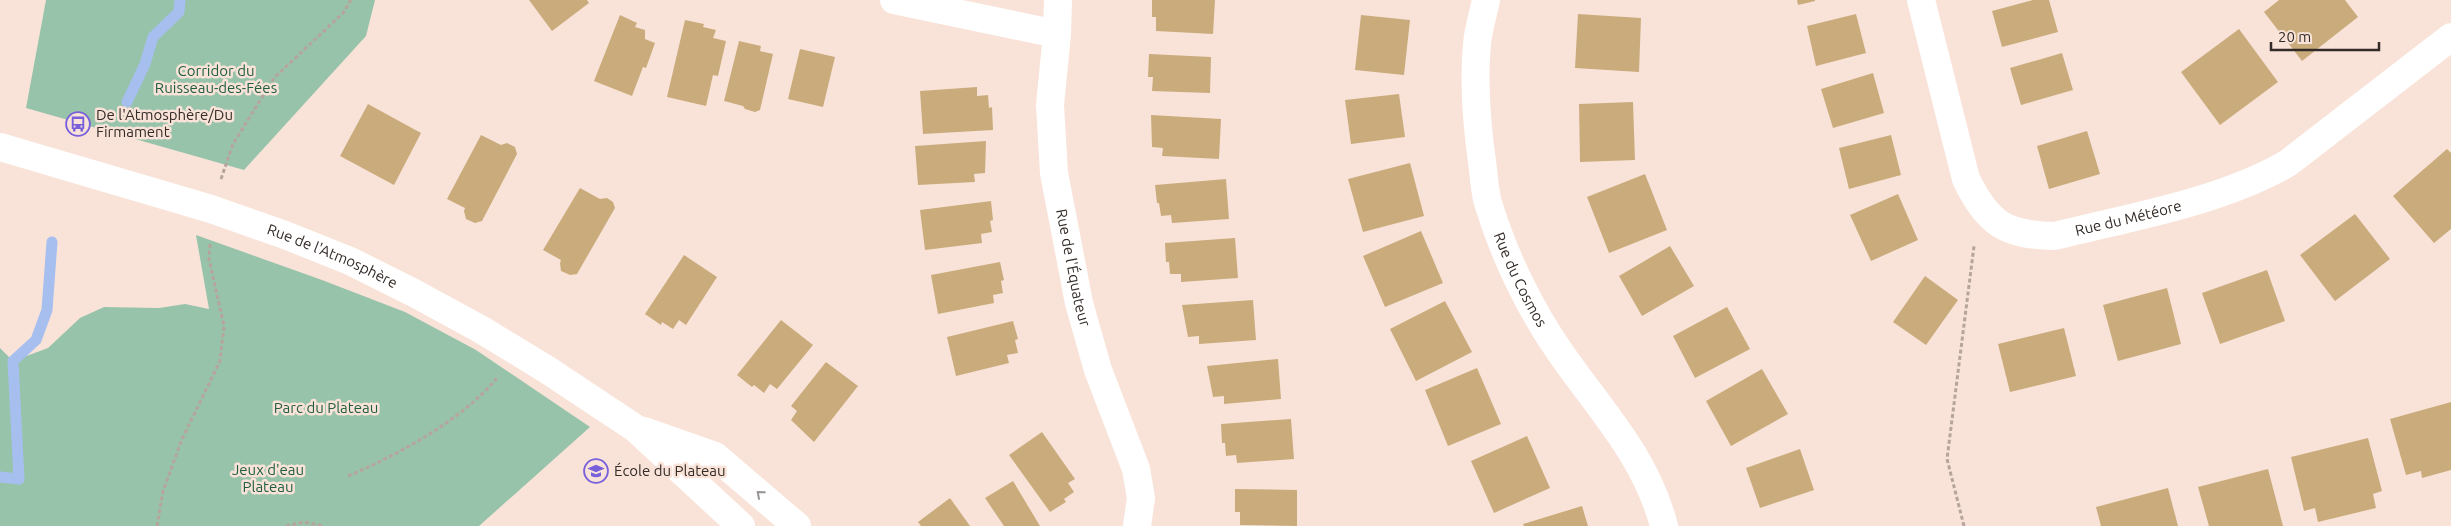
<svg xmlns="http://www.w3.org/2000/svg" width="2451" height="526" font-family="Ubuntu,sans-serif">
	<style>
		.green { fill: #97c3aa }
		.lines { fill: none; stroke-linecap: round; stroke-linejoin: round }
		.stream { stroke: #a6bfee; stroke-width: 11 }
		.building { fill: #caac7c }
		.path { stroke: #b6a59c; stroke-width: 3; stroke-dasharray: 4 2.5; stroke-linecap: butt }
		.minor { stroke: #fff; stroke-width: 28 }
		.oneway { stroke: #999593 }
		.labels { text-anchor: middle; stroke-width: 5; stroke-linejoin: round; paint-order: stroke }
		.park-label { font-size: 15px; fill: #1f5e41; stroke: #f9e3d8 }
		.poi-label { font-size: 15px; fill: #332b27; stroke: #f9e3d8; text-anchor: start }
		.street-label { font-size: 15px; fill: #332b27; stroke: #f9e3d8 }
	</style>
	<rect width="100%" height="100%" fill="#f9e3d8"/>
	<g class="green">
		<path d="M 46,0 L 375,0 L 366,36 L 244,170 L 26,108 Z"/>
		<path d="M 196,235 L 322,280 L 405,312 L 476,350 L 590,427 L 479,526 L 0,526 L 0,348 L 13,361 L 48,348 L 80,318 L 104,307 L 159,308 L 185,304 L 209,309 Z"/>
	</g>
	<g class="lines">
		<g class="stream">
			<path d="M 127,102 L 145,64 L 153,37 L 179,12 L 180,0"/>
			<path d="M 0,477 L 19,479 L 13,361 L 36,340 L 47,310 L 52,242"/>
		</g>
	</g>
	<g class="building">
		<path d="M 529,0 L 587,0 L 589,3 L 552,31 Z"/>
		<path d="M 1152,0 L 1215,0 L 1213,34 L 1156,31 L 1156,17 L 1152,17 Z"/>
		<path d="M 1797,0 L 1815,0 L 1815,1 L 1798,5 Z"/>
		<path d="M 2033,0 L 2049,0 L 2058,32 L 2002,47 L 1992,11 Z"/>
		<path d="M 2279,0 L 2345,0 L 2358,17 L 2302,61 L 2264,12 Z"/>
		<path d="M 1578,14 L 1641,18 L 1639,72 L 1575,68 Z"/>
		<path d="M 1856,14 L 1866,53 L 1816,66 L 1807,26 Z"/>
		<path d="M 620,15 L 637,23 L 635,27 L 645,30 L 645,39 L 655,43 L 646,68 L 643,67 L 632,96 L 594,81 Z"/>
		<path d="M 1361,15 L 1410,20 L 1404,75 L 1355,70 Z"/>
		<path d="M 685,20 L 704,24 L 703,27 L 716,30 L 713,38 L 726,41 L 718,76 L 713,75 L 706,106 L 667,97 Z"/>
		<path d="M 2239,29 L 2278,82 L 2220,125 L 2181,72 Z"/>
		<path d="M 739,41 L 761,46 L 760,51 L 773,54 L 760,110 L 755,112 L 745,109 L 743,106 L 724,101 Z"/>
		<path d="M 800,49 L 835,57 L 823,107 L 788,99 Z"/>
		<path d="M 2062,53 L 2073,90 L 2021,105 L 2010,68 Z"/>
		<path d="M 1149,54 L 1211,57 L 1210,93 L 1152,91 L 1153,77 L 1148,77 Z"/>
		<path d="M 1873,73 L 1884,113 L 1833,128 L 1821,89 Z"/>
		<path d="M 977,87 L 977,96 L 988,95 L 989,108 L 992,107 L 993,130 L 923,134 L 920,91 Z"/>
		<path d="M 1399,94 L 1405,137 L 1351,144 L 1345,100 Z"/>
		<path d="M 1633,102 L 1635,160 L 1580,162 L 1579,104 Z"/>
		<path d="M 368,104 L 421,133 L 394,185 L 340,156 Z"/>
		<path d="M 1151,115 L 1221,119 L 1219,159 L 1162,156 L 1163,148 L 1152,147 Z"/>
		<path d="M 2087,131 L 2100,174 L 2049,189 L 2037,146 Z"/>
		<path d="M 481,135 L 501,145 L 507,143 L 515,147 L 517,154 L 482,221 L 475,223 L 466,219 L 464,211 L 465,208 L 447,199 Z"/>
		<path d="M 1891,135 L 1901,175 L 1849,189 L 1839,148 Z"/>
		<path d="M 986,141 L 985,173 L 974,174 L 975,182 L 918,185 L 915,146 Z"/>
		<path d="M 2447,149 L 2451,153 L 2451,229 L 2434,243 L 2393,196 Z"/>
		<path d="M 1410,163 L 1424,216 L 1363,232 L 1348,179 Z"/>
		<path d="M 1645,174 L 1667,230 L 1609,253 L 1587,197 Z"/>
		<path d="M 1226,179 L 1229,219 L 1172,223 L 1171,215 L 1161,216 L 1159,203 L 1157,203 L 1155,185 Z"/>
		<path d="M 580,188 L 600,199 L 607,198 L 613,202 L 615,208 L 577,274 L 570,275 L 561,271 L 560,263 L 561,260 L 543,250 Z"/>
		<path d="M 1898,194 L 1918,240 L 1871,261 L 1850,215 Z"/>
		<path d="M 991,201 L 993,220 L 990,221 L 992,232 L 981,234 L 982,243 L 925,250 L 920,210 Z"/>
		<path d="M 2355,214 L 2390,259 L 2335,301 L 2300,255 Z"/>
		<path d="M 1421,231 L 1443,283 L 1385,307 L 1363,256 Z"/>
		<path d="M 1235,238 L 1238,278 L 1181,282 L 1181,274 L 1170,274 L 1169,262 L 1166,262 L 1165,243 Z"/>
		<path d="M 1670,246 L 1694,286 L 1642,316 L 1619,276 Z"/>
		<path d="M 684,255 L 717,277 L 686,325 L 679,320 L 673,329 L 662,322 L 661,325 L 645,314 Z"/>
		<path d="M 1000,262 L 1004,280 L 1001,281 L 1003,293 L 993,295 L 994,303 L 938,314 L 931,275 Z"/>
		<path d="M 2267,270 L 2285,321 L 2220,344 L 2202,293 Z"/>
		<path d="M 1925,276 L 1958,300 L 1926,345 L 1893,322 Z"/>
		<path d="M 2167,288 L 2181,344 L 2118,361 L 2103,305 Z"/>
		<path d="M 1253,300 L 1256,340 L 1199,344 L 1199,336 L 1188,337 L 1182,305 Z"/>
		<path d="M 1445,301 L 1472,352 L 1416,381 L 1390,329 Z"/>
		<path d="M 1727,307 L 1750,349 L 1695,378 L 1673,336 Z"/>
		<path d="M 781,320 L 813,345 L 777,389 L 770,384 L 764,393 L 754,385 L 752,387 L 737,375 Z"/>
		<path d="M 1013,321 L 1018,339 L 1015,340 L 1018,353 L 1007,355 L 1009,363 L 956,376 L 947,337 Z"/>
		<path d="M 2064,328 L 2076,376 L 2010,392 L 1998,344 Z"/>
		<path d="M 1278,359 L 1281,399 L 1224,404 L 1224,396 L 1213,397 L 1207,366 Z"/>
		<path d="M 826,362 L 858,386 L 814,442 L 791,420 L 797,411 L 791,406 Z"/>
		<path d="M 1477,368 L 1501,424 L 1448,446 L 1425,390 Z"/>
		<path d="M 1762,369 L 1788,414 L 1731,446 L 1706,401 Z"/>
		<path d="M 2451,402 L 2451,470 L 2422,478 L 2421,471 L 2406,475 L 2390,419 Z"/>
		<path d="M 1291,419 L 1294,459 L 1237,463 L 1236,455 L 1226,456 L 1225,443 L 1222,443 L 1221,424 Z"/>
		<path d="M 1042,432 L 1075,479 L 1068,483 L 1074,492 L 1064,499 L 1066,502 L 1050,512 L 1009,455 Z"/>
		<path d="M 1527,436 L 1550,488 L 1494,513 L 1471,461 Z"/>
		<path d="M 2368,438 L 2382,491 L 2373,494 L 2376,508 L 2318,522 L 2315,508 L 2304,511 L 2291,457 Z"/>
		<path d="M 1800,449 L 1814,490 L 1760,508 L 1746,468 Z"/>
		<path d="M 2268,469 L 2283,526 L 2209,526 L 2198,487 Z"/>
		<path d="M 1013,481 L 1040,526 L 1004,526 L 985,498 Z"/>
		<path d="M 2168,488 L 2178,526 L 2101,526 L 2096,507 Z"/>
		<path d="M 1235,489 L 1297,490 L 1297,526 L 1240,525 L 1240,512 L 1235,512 Z"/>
		<path d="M 950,498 L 970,526 L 921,526 L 918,522 Z"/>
		<path d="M 1582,506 L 1588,526 L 1524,526 L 1523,524 Z"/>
	</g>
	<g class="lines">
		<g class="path">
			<path d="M 221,179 L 233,144 L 274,78 L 343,13 L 351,0"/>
			<path d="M 348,476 C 398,455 462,420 497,378"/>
			<path d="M 157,526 L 163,491 L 182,439 L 220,361 L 224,326 L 209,259 L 210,244"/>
			<path d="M 286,526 L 304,522 L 324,526"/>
			<path d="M 1964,526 L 1947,459 L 1974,246"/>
		</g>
		<g class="minor">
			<path d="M 894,0 L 1057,34"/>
			<path id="s1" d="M 1058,0 L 1057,34 L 1050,105 L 1054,173 L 1079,303 L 1098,370 L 1136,469 L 1141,498 L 1137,526"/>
			<path id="s2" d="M 1486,0 C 1483,15 1478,30 1477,44 C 1473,86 1477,128 1483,169 C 1484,180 1485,192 1488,203 C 1504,255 1530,310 1562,355 C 1602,412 1646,457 1664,526"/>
			<path id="s3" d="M 1921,0 L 1966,179 C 1988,224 2005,235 2055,236 C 2131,217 2221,202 2288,163 L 2451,37"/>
			<path id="s4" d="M 0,147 L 211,209 L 285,235 L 350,261 L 414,293 L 482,330 L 546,369 L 635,428 L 741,526"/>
			<path d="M 644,431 L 715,456 L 797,526"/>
		</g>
	</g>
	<defs><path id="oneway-chevron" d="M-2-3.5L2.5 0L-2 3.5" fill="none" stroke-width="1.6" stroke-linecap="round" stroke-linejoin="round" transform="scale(1.25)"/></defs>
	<use class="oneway" href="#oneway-chevron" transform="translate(760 494) rotate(-139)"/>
	<defs>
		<g id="bus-ring" transform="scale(1.25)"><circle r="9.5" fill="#f9e3d8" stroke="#7860da" stroke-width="1.5"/><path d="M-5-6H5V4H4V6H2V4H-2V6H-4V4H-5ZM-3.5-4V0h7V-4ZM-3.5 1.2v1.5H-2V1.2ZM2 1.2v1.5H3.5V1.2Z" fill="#7860da"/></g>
		<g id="school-ring" transform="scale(1.25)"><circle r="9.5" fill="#f9e3d8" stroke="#7860da" stroke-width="1.5"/><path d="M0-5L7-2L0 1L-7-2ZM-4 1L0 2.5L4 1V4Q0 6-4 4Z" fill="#7860da"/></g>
	</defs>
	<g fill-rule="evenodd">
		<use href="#bus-ring" x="78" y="124"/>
		<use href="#school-ring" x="596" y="471"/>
	</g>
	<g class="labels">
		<g class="park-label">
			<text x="216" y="76">Corridor du<tspan x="216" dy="17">Ruisseau-des-Fées</tspan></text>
			<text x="326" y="413">Parc du Plateau</text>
			<text x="268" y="475">Jeux d'eau<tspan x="268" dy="17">Plateau</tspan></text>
		</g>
		<g class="poi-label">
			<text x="96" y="120">De l'Atmosphère/Du<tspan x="96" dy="17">Firmament</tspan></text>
			<text x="614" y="476">École du Plateau</text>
		</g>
		<g class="street-label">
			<text dy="5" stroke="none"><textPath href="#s3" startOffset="374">Rue du Météore</textPath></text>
			<text dy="5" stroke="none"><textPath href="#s4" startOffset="350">Rue de l'Atmosphère</textPath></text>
			<text dy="5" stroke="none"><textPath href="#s1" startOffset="270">Rue de l'Équateur</textPath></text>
			<text dy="5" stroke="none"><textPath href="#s2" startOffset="288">Rue du Cosmos</textPath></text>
		</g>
	</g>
	<path d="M2271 42v8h108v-8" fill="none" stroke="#332b27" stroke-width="2.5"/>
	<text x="2278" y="42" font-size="15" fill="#332b27" stroke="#f9e3d8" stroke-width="4" paint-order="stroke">20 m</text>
</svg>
